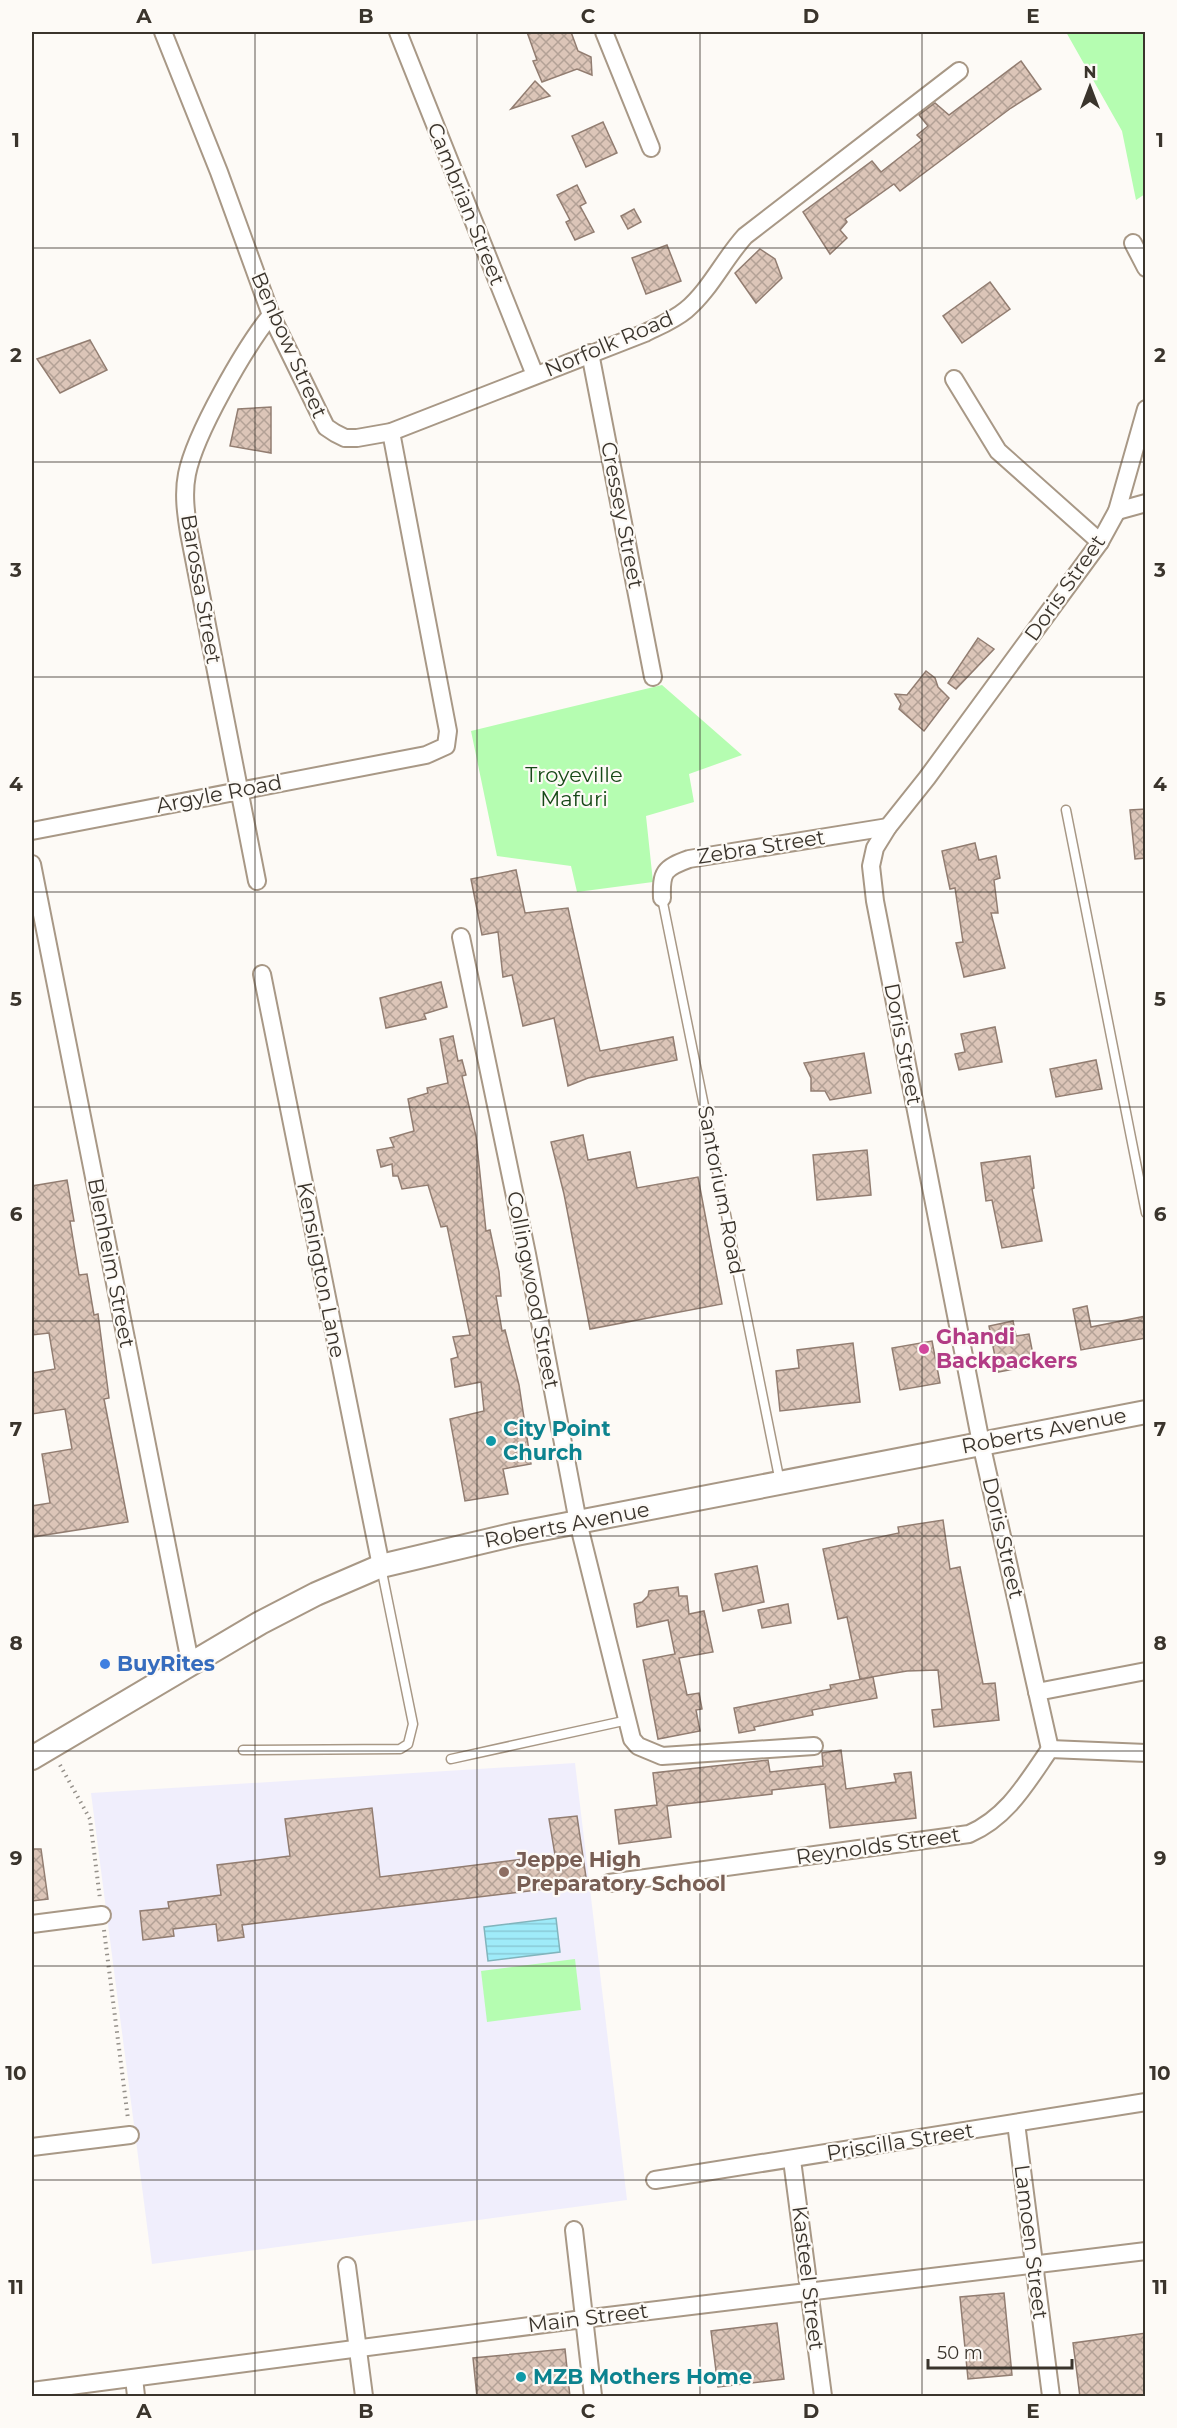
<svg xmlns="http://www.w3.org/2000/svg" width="1177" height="2428" font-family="Montserrat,sans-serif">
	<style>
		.education { fill: #f0eefc }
		.park { fill: #b5fdb1 }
		.water { fill: url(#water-rules); stroke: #81b4bc; stroke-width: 1.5 }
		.building { fill: url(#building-cross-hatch); stroke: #927d71; stroke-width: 1.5 }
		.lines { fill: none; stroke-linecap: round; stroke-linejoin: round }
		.lane-casing { stroke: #a89886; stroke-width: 11 }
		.street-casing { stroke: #a89886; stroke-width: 20 }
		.secondary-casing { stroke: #a89886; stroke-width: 26 }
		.path { stroke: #95908a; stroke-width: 4; stroke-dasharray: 1.5 4.5; stroke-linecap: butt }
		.lane { stroke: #fff; stroke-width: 8 }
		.street { stroke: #fff; stroke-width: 16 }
		.secondary { stroke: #fff; stroke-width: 22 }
		.grid { fill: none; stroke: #3a342c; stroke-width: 1.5; stroke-opacity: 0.55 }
		.hotel-dot { fill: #d1479c; stroke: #fdfaf6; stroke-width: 2 }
		.culture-dot { fill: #0f9aa8; stroke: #fdfaf6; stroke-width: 2 }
		.shop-dot { fill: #3f7fe0; stroke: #fdfaf6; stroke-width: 2 }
		.education-dot { fill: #8d6e63; stroke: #fdfaf6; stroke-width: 2 }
		.labels { text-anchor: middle; stroke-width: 4.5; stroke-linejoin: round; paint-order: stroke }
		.street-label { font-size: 21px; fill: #3a342c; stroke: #fdfaf6 }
		.park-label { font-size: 21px; fill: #174917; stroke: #fdfaf6 }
		.hotel-label { font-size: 21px; font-weight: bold; fill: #b23c85; stroke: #fdfaf6; text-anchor: start }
		.culture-label { font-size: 21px; font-weight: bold; fill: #0d838f; stroke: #fdfaf6; text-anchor: start }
		.shop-label { font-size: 21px; font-weight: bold; fill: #366cbe; stroke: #fdfaf6; text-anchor: start }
		.education-label { font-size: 21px; font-weight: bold; fill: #785e54; stroke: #fdfaf6; text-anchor: start }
		.neatline { fill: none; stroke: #3a342c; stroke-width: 2 }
		.grid-label { font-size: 20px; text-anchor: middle; font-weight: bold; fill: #3a342c }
	</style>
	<defs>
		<pattern id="water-rules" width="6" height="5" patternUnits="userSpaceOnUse" patternTransform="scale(1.5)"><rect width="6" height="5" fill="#9febf9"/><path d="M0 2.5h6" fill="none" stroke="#8acad6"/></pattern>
		<pattern id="building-cross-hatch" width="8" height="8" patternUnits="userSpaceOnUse" patternTransform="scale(1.5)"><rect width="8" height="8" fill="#dcc5b8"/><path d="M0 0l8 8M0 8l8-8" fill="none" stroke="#b3a196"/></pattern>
	</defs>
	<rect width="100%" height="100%" fill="#fdfaf6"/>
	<path class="education" d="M 575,1763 L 627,2200 L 152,2264 L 91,1793 Z"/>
	<g class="park">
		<path d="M 1066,32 L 1145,32 L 1145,194 L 1136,200 L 1122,131 Z"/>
		<path d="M 662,685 L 742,755 L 689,774 L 694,802 L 646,816 L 653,882 L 577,892 L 571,866 L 497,856 L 471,731 Z"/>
		<path d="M 575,1959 L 581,2010 L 487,2022 L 481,1971 Z"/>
	</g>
	<path class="water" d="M 556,1918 L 560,1952 L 488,1961 L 484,1927 Z"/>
	<g class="building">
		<path d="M 527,32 L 571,32 L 578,51 L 591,57 L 592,75 L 577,69 L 542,82 L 533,61 L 537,60 Z"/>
		<path d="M 1021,61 L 1041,89 L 1011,108 L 900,191 L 894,184 L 845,219 L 847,222 L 840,230 L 847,238 L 830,254 L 803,212 L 872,161 L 881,172 L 922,140 L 917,135 L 928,126 L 919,115 L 935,103 L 949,115 Z"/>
		<path d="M 535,81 L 550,96 L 511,109 Z"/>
		<path d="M 603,122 L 617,153 L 586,167 L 572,136 Z"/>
		<path d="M 577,185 L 586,203 L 580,206 L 594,232 L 575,240 L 566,222 L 570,220 L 557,195 Z"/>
		<path d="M 634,209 L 641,222 L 628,229 L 621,216 Z"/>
		<path d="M 667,245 L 681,281 L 646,294 L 632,258 Z"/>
		<path d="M 760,249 L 775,259 L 782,278 L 756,303 L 735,273 Z"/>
		<path d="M 990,282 L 1010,309 L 962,343 L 943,316 Z"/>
		<path d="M 90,340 L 107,370 L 60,393 L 37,359 Z"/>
		<path d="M 271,407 L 271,453 L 230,446 L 238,409 Z"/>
		<path d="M 978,638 L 994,649 L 956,689 L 948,683 Z"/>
		<path d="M 926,671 L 935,678 L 938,687 L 949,698 L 924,731 L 899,709 L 901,704 L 895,694 L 907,695 Z"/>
		<path d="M 1146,809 L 1146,858 L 1135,859 L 1130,810 Z"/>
		<path d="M 975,843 L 979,860 L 996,856 L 1000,878 L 994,880 L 998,913 L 991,913 L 1005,968 L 964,977 L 956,943 L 963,942 L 955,888 L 950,889 L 942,851 Z"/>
		<path d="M 516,870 L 525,913 L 568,908 L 600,1051 L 673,1037 L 677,1060 L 588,1078 L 568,1086 L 554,1018 L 523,1026 L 512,975 L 503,977 L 498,932 L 482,935 L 471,879 Z"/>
		<path d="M 441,982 L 447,1007 L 424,1014 L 426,1019 L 386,1028 L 380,998 Z"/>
		<path d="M 995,1027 L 1002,1062 L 959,1070 L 955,1054 L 965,1052 L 961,1034 Z"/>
		<path d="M 453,1036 L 458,1061 L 462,1060 L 466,1075 L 462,1076 L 476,1136 L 486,1231 L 490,1230 L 499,1272 L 501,1296 L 496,1296 L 502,1331 L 505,1330 L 519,1385 L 531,1464 L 503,1469 L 508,1494 L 465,1501 L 450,1419 L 484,1411 L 481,1382 L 455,1387 L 451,1359 L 458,1357 L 453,1337 L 470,1335 L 447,1226 L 441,1227 L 428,1185 L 402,1189 L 398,1176 L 393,1176 L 392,1164 L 381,1167 L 377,1150 L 394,1147 L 390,1138 L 414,1131 L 408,1099 L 428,1093 L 427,1088 L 448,1083 L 440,1039 Z"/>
		<path d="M 864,1053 L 871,1093 L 830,1100 L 825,1091 L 811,1091 L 811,1078 L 804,1063 Z"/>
		<path d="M 1096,1060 L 1102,1089 L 1056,1097 L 1050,1069 Z"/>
		<path d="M 583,1135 L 588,1160 L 630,1152 L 637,1188 L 698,1177 L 722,1304 L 590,1329 L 564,1194 L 551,1142 Z"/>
		<path d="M 867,1150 L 871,1195 L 817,1200 L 813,1155 Z"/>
		<path d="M 1030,1156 L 1034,1188 L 1032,1189 L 1042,1241 L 1002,1248 L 992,1200 L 986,1201 L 981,1163 Z"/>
		<path d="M 67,1180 L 74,1221 L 70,1221 L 79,1275 L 87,1274 L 94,1315 L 98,1314 L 109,1398 L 104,1399 L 128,1522 L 32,1537 L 32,1506 L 50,1503 L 42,1454 L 72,1449 L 65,1409 L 32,1414 L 32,1373 L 55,1369 L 49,1333 L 32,1335 L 32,1186 Z"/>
		<path d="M 1087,1306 L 1091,1327 L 1146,1316 L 1146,1338 L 1081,1350 L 1073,1309 Z"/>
		<path d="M 1013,1321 L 1016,1336 L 1029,1334 L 1035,1365 L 998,1372 L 989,1326 Z"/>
		<path d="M 932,1341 L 940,1383 L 900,1390 L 892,1348 Z"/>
		<path d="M 853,1343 L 860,1402 L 780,1411 L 776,1371 L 799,1368 L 797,1350 Z"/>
		<path d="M 943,1520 L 950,1569 L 960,1567 L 983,1684 L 995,1683 L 999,1720 L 934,1727 L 932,1710 L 942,1709 L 938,1670 L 907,1671 L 860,1679 L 847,1617 L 838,1619 L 823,1549 L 899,1533 L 898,1527 Z"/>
		<path d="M 757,1566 L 764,1602 L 723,1611 L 715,1574 Z"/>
		<path d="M 678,1587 L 679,1596 L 687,1596 L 689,1614 L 704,1611 L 713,1652 L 679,1658 L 687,1695 L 699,1693 L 702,1709 L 696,1710 L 700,1731 L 658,1739 L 643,1660 L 675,1654 L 668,1620 L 637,1627 L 634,1604 L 642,1602 L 648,1596 L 649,1591 Z"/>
		<path d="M 788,1604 L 791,1623 L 762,1628 L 758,1610 Z"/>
		<path d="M 873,1677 L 877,1698 L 812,1710 L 813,1715 L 754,1727 L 755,1730 L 739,1733 L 734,1708 L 831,1689 L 830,1685 Z"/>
		<path d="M 841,1750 L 846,1789 L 896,1782 L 894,1774 L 911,1772 L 916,1818 L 830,1828 L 825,1784 L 772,1790 L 772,1794 L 667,1806 L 671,1837 L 619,1844 L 615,1810 L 657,1805 L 653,1773 L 768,1760 L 770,1772 L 823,1766 L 822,1753 Z"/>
		<path d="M 372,1808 L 380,1877 L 555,1855 L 549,1819 L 577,1816 L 587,1884 L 242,1925 L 244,1937 L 218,1941 L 216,1924 L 173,1929 L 174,1936 L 143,1940 L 140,1911 L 169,1908 L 168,1902 L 221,1895 L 217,1865 L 290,1856 L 285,1819 Z"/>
		<path d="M 32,1849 L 41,1849 L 48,1899 L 32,1901 Z"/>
		<path d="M 1004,2293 L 1012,2375 L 968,2379 L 960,2297 Z"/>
		<path d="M 777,2323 L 784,2379 L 718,2387 L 711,2331 Z"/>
		<path d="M 1146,2333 L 1146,2397 L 1080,2397 L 1073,2343 Z"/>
		<path d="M 565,2349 L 570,2397 L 477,2397 L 473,2358 Z"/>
	</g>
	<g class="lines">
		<g class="lane-casing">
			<g id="lane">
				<path d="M 1066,810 L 1146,1213"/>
				<path d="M 662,898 L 780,1482"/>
				<path d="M 243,1750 L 400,1749 L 408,1744 L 413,1724 L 381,1567"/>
				<path d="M 451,1759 L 628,1720"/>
			</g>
		</g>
		<g class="street-casing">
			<g id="street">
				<path d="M 163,32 L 219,172 L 271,315 L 321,417 L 326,427 L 335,433 L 345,438 L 357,438 L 391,432 L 645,333 C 659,326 674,320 686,310 C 710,290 724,259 745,236 L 959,71"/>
				<path d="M 398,32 L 535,375"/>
				<path d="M 604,32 L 651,148"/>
				<path d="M 1133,243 L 1146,268"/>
				<path d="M 590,353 L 653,677"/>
				<path d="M 954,379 L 998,451 L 1100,542"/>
				<path d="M 1117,511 L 1146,503"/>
				<path d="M 32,831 L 426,755 L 446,746 L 448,731 L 391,432"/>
				<path d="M 32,864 L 190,1662"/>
				<path d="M 257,881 L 189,533 C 186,514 183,494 187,474 C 195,434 245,347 271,315"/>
				<path d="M 662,898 C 661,872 664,868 689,859 L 888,827"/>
				<path d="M 461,937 L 527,1254 L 578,1522 L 632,1739 L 638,1746 L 662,1756 L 814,1746"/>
				<path d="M 262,974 L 381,1566"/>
				<path d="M 1037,1692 L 1146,1671"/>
				<path d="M 1050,1749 L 981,1443 L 875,901 L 871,866 L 875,848 L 888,827 L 927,778 L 1100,542 L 1117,511 L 1146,409"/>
				<path d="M 609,1883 L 969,1834 C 1008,1817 1027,1782 1050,1749 L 1146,1753"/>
				<path d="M 32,1924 L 102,1915"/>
				<path d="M 1016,2123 L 1051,2396"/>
				<path d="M 32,2147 L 130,2135"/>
				<path d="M 792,2160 L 823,2396"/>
				<path d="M 655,2180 L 1146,2102"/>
				<path d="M 574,2230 L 593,2396"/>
				<path d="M 347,2266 L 364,2396"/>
				<path d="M 134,2378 L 136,2396"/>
				<path d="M 32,2391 L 583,2319 L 1146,2251"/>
			</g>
		</g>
		<g class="secondary-casing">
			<path id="secondary" d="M 32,1758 L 260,1623 L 316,1594 L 381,1566 L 516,1534 L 1146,1412"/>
		</g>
		<g class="path">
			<path d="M 60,1765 L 90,1819 L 100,1899"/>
			<path d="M 104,1930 L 128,2119"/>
		</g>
		<use href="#lane" class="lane"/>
		<use href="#street" class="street"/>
		<use href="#secondary" class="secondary"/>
	</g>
	<path class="grid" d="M 255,32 L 255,2396M 477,32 L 477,2396M 700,32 L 700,2396M 922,32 L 922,2396M 32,248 L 1146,248M 32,462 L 1146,462M 32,677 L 1146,677M 32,892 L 1146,892M 32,1107 L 1146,1107M 32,1321 L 1146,1321M 32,1536 L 1146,1536M 32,1751 L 1146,1751M 32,1966 L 1146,1966M 32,2180 L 1146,2180"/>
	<circle class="hotel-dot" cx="924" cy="1349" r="6"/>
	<g class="culture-dot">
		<circle cx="491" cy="1441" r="6"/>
		<circle cx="521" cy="2377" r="6"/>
	</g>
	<circle class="shop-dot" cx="105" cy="1664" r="6"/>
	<circle class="education-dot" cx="504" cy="1872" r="6"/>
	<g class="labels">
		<g class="street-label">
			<text transform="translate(466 204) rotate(68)" y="7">Cambrian Street</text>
			<text transform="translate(609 344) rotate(-23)" y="7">Norfolk Road</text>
			<text transform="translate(289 345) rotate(66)" y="7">Benbow Street</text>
			<text transform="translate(622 515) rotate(79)" y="7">Cressey Street</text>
			<text transform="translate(1065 588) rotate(-55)" y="7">Doris Street</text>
			<text transform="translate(201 589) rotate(80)" y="7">Barossa Street</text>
			<text transform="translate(219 794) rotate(-11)" y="7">Argyle Road</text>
			<text transform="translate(761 847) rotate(-9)" y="7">Zebra Street</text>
			<text transform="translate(903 1044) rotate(79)" y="7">Doris Street</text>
			<text transform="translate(721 1190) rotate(79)" y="7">Santorium Road</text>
			<text transform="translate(111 1263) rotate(79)" y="7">Blenheim Street</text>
			<text transform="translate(321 1270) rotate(79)" y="7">Kensington Lane</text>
			<text transform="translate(533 1290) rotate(79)" y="7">Collingwood Street</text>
			<text transform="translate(1044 1431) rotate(-11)" y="7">Roberts Avenue</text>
			<text transform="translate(567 1525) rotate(-11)" y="7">Roberts Avenue</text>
			<text transform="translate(1003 1538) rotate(77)" y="7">Doris Street</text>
			<text transform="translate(878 1846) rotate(-8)" y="7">Reynolds Street</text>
			<text transform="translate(900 2142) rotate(-9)" y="7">Priscilla Street</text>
			<text transform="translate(1031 2242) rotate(83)" y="7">Lamoen Street</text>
			<text transform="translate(808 2278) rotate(83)" y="7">Kasteel Street</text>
			<text transform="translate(588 2318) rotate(-7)" y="7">Main Street</text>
		</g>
		<g class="park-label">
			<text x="574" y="782">Troyeville<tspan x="574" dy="24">Mafuri</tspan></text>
		</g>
		<g class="hotel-label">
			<text x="936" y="1344">Ghandi<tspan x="936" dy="24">Backpackers</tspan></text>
		</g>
		<g class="culture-label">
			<text x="503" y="1436">City Point<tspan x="503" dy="24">Church</tspan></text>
			<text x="533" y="2384">MZB Mothers Home</text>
		</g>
		<g class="shop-label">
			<text x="117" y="1671">BuyRites</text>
		</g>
		<g class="education-label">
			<text x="516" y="1867">Jeppe High<tspan x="516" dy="24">Preparatory School</tspan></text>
		</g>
	</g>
	<rect width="1177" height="2428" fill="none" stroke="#fdfaf6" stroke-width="66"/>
	<g transform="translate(1090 87)" stroke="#fdfaf6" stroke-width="4.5" paint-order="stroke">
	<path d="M0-4.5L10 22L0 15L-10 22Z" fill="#3a342c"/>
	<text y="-9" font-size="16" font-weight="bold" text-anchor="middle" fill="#3a342c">N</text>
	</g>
	<path d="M928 2359v9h144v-9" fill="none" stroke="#3a342c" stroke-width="3"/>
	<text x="937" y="2359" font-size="18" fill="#3a342c" stroke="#fdfaf6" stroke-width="4.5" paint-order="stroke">50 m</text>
	<rect x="33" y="33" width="1111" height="2362" class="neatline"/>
	<g class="grid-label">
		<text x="144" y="23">A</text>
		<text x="366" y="23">B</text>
		<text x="588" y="23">C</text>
		<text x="811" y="23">D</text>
		<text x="1033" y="23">E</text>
		<text x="16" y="147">1</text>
		<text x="1160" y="147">1</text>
		<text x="16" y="362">2</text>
		<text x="1160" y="362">2</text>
		<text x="16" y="577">3</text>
		<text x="1160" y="577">3</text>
		<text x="16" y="791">4</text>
		<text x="1160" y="791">4</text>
		<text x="16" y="1006">5</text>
		<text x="1160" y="1006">5</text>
		<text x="16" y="1221">6</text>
		<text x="1160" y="1221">6</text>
		<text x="16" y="1436">7</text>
		<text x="1160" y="1436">7</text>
		<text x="16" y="1650">8</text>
		<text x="1160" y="1650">8</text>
		<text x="16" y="1865">9</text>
		<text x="1160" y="1865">9</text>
		<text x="16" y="2080">10</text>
		<text x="1160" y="2080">10</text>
		<text x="16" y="2294">11</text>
		<text x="1160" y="2294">11</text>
		<text x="144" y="2418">A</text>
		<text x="366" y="2418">B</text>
		<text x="588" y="2418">C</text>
		<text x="811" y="2418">D</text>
		<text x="1033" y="2418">E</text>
	</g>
</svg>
